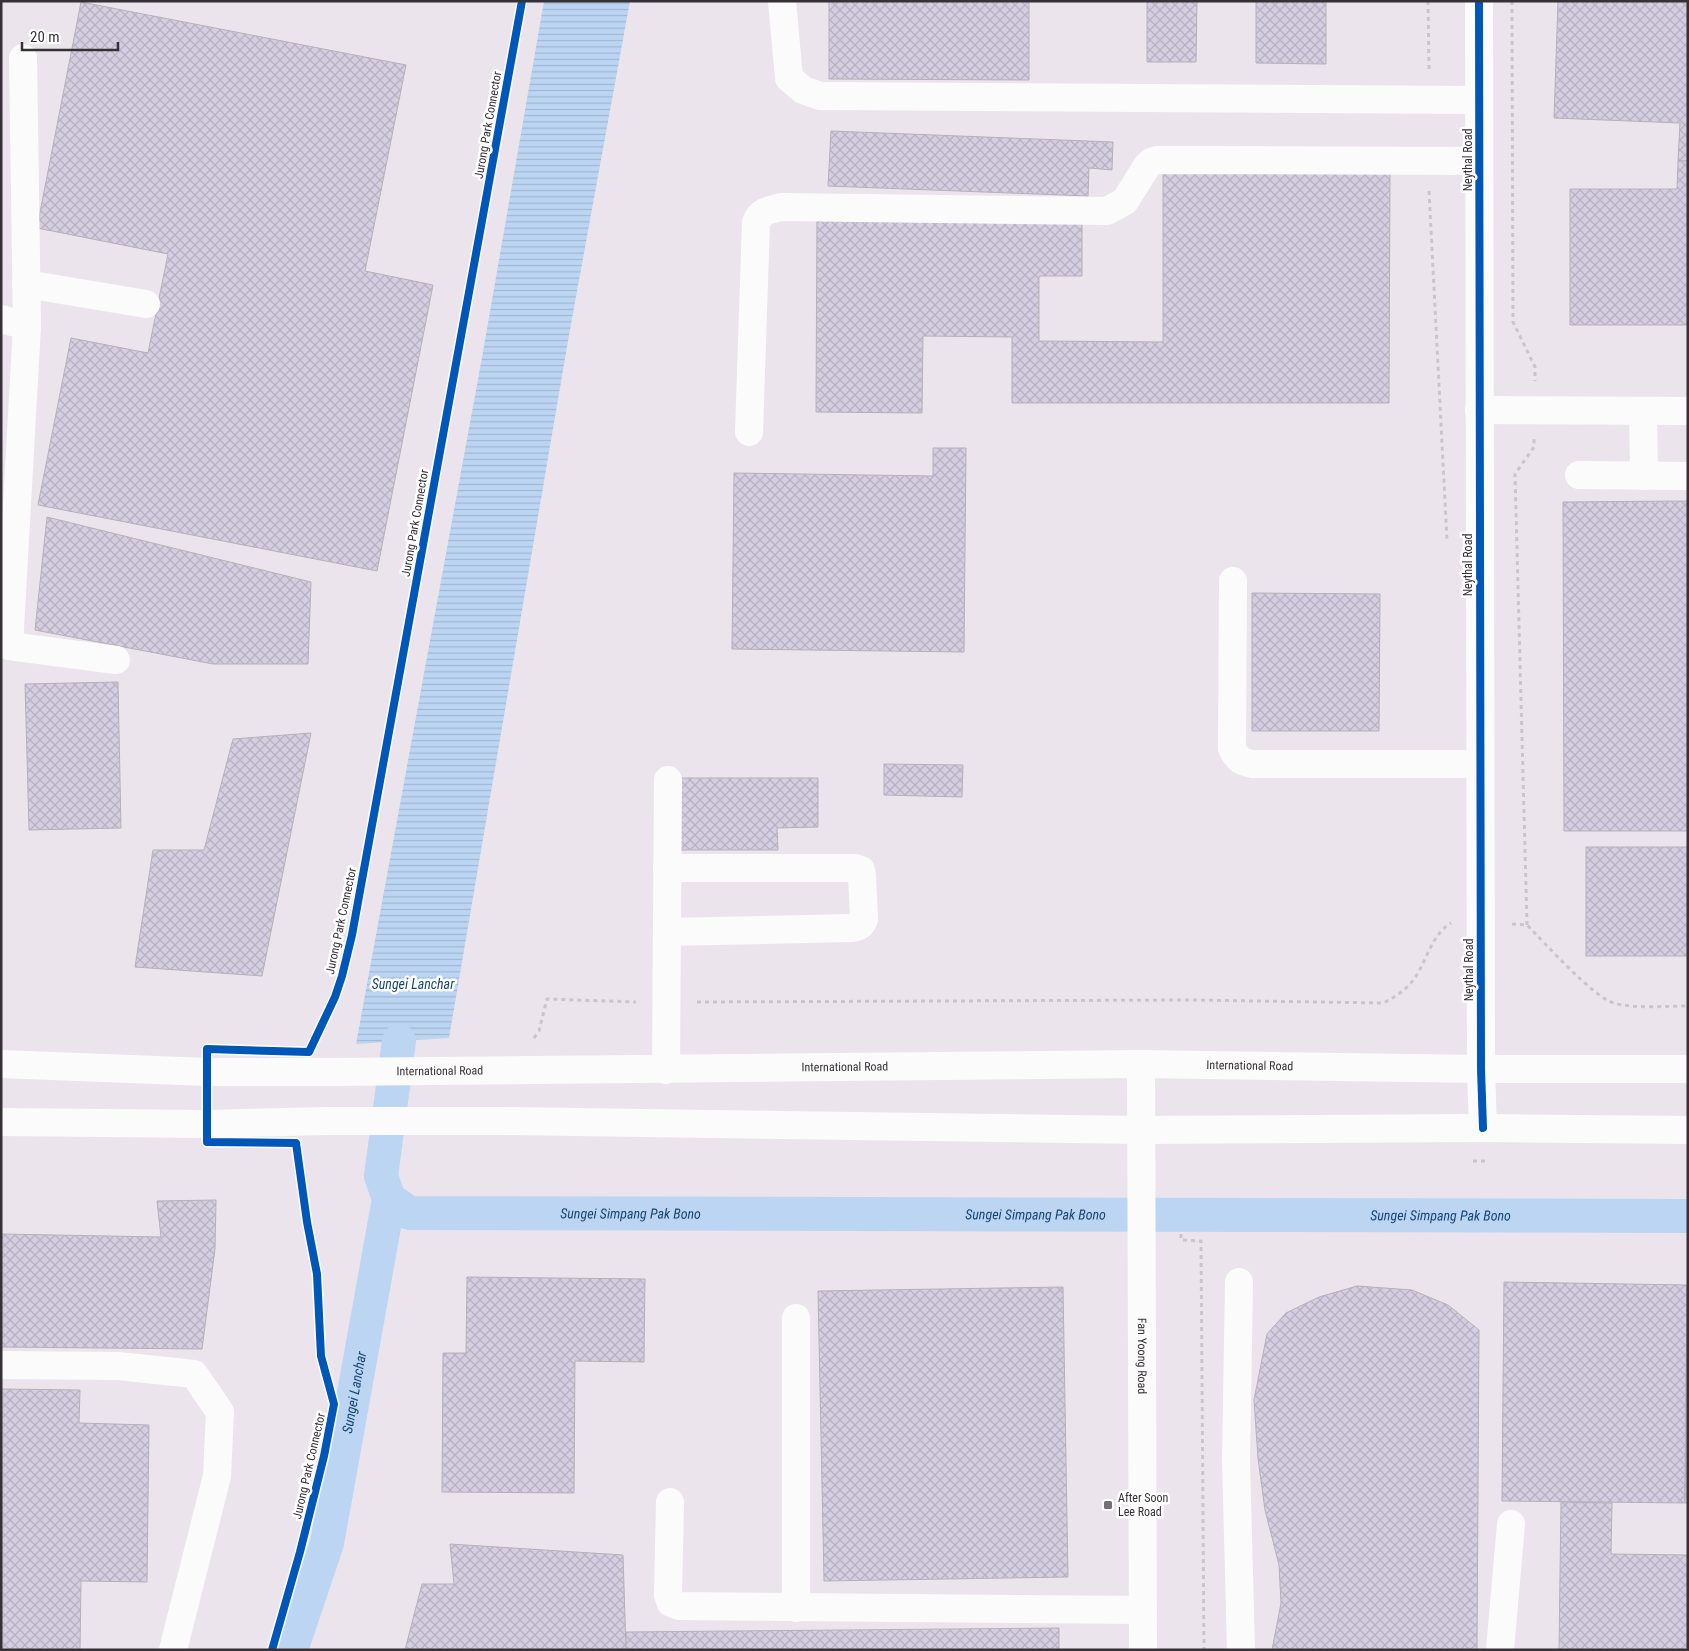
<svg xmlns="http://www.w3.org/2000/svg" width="1689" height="1651" font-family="'Roboto Condensed',sans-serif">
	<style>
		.water { fill: url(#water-rules) }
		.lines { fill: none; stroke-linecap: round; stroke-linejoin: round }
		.canal { stroke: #bbd5f3; stroke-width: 34 }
		.building { fill: url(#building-cross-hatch); stroke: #b5b1b7 }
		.path { stroke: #c9c6c9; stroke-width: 3; stroke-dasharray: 4 4; stroke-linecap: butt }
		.minor { stroke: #fcfbfc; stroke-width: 28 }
		.major { stroke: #fcfbfc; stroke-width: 28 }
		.cycleway-casing { stroke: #fff; stroke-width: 11 }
		.cycleway { stroke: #0057b8; stroke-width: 8 }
		.poi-dot { fill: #757076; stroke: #fff; stroke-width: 2 }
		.labels { text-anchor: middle; stroke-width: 5; stroke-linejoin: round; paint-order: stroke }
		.street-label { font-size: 12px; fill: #363136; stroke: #fff }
		.poi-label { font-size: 12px; fill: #363136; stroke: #fff; text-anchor: start }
		.water-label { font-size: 14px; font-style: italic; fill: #164671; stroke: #fff }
	</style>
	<defs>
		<pattern id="water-rules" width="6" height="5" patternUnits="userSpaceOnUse" patternTransform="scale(1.25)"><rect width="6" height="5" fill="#bbd5f3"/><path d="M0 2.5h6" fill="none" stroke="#a1b7d1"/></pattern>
		<pattern id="building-cross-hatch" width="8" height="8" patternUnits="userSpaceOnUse" patternTransform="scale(1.25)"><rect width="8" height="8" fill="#d5cee1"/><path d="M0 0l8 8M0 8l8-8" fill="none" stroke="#b7b1c2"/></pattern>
	</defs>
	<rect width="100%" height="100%" fill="#ebe4ec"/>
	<path class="water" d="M 544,1 L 630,1 L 569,335 L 449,1038 L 356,1044 L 483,352 Z"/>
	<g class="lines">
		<g class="canal">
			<path id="s1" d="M 389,1199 L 409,1213 L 1688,1216"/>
			<path id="s2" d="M 291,1650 L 327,1543 L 389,1199 L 381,1176 L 399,1041"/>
		</g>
	</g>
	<g class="building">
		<path d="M 829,1 L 1029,1 L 1029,80 L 829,79 Z"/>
		<path d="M 1147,1 L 1197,1 L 1196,62 L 1147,62 Z"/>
		<path d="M 1256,1 L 1326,1 L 1326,64 L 1256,63 Z"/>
		<path d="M 1558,1 L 1688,1 L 1688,161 L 1678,161 L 1680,123 L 1554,118 Z"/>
		<path d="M 81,2 L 406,65 L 365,271 L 433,285 L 377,571 L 38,505 L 71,338 L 148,353 L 168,254 L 37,228 Z"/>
		<path d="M 831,131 L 1113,142 L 1112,170 L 1089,168 L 1088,196 L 828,186 Z"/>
		<path d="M 1678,161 L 1688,161 L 1688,325 L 1570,325 L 1570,189 L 1677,189 Z"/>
		<path d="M 1163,167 L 1390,167 L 1389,403 L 1012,403 L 1012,337 L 923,336 L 922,413 L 816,412 L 817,212 L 1082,212 L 1082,276 L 1039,276 L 1039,341 L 1163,342 Z"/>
		<path d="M 933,448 L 966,448 L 964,652 L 732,649 L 734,473 L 933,476 Z"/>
		<path d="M 1688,501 L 1688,831 L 1564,831 L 1563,502 Z"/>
		<path d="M 47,517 L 311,582 L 308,664 L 213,664 L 35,630 Z"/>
		<path d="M 1252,593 L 1380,594 L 1379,731 L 1252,731 Z"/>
		<path d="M 118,682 L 121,828 L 29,830 L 25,684 Z"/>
		<path d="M 311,733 L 262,976 L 135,967 L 153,850 L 204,850 L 233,739 Z"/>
		<path d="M 884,764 L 963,765 L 962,797 L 884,795 Z"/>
		<path d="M 679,778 L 818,778 L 818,827 L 777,828 L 778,850 L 680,850 Z"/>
		<rect x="1586" y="847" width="102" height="109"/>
		<path d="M 216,1200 L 215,1249 L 202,1349 L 1,1347 L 1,1234 L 161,1237 L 157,1201 Z"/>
		<path d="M 467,1277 L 645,1279 L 644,1362 L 575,1361 L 574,1493 L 442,1492 L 443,1353 L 466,1353 Z"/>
		<path d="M 1504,1282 L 1687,1285 L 1685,1503 L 1502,1501 Z"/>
		<path d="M 1687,1285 L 1688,1285 L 1688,1503 L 1685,1503 Z"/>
		<path d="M 1357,1286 L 1412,1290 L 1448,1305 L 1479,1330 L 1477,1650 L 1272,1650 L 1281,1603 L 1279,1565 L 1265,1510 L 1258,1458 L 1254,1400 L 1267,1334 L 1286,1313 L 1319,1297 Z"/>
		<path d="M 1063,1287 L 1068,1577 L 824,1581 L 818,1291 Z"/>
		<path d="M 1,1389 L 80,1390 L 79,1423 L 149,1425 L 147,1582 L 81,1581 L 80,1650 L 1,1650 Z"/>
		<path d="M 1561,1502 L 1612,1503 L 1611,1554 L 1688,1555 L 1688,1650 L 1559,1650 Z"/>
		<path d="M 450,1544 L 623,1555 L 626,1650 L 405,1650 L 422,1584 L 454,1584 Z"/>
		<path d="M 1059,1628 L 1059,1650 L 626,1650 L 626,1632 Z"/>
	</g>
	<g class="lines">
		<g class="path">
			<path d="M 1428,1 L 1429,70"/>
			<path d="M 1512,1 L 1513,322 L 1535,367 L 1535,381"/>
			<path d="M 1429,191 L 1447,540"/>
			<path d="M 1512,924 L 1527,925 C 1544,942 1594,998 1614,1003 C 1634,1009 1666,1006 1688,1006"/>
			<path d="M 1527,925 L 1515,474 L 1534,447 L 1534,439"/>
			<path d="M 697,1002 L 1191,1000 L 1383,1003 C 1395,997 1406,990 1414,979 C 1427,961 1431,935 1451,923"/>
			<path d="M 534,1038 L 539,1031 L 547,999 L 636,1002"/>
			<path d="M 1473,1161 L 1485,1161"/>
			<path d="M 1181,1234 L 1181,1240 L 1201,1241 L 1204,1650"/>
		</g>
		<g class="minor">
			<path d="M 782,1 L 789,78 L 803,90 L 820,96 L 1479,100"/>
			<path d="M 1479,1 L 1481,1069 L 1483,1128"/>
			<path d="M 26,284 L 146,304"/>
			<path d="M 1,319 L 27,326"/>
			<path d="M 1479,410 L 1688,411"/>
			<path d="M 1643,411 L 1644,476"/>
			<path d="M 749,432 L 756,222 C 761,211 769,210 781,207 L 1107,211 L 1125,201 L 1147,166 L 1151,162 L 1157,160 L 1479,161"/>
			<path d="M 1579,475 L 1688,476"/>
			<path d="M 1233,581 L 1232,748 C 1237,760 1242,762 1253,764 L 1480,764"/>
			<path d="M 1,642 L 9,646 L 116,660"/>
			<path d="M 9,646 L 27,326 L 23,58"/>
			<path d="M 667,868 L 855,868 L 861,870 L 862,876 L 864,919 C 862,926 858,927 852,928 L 667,932"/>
			<path id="s3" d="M 1141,1064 L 1143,1650"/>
			<path d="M 666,1070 L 668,780"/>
			<path d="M 1239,1282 L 1236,1460 L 1241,1650"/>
			<path d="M 796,1318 L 796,1608"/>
			<path d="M 1,1365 L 118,1366 L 194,1374 L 220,1412 L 217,1476 L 173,1650"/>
			<path d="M 670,1502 L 668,1595 L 671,1603 L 679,1606 L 1143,1610"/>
			<path d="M 1500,1650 L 1511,1524"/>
		</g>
		<g class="major">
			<path id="s4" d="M 1,1064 L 207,1072 L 331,1072 L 1141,1064 L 1481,1069 L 1688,1069"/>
			<path d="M 1,1122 L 207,1124 L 329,1121 L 500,1121 L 1141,1130 L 1483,1128 L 1688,1130"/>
		</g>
		<g class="cycleway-casing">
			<g id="cycleway">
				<path d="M 1479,1 L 1481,1069 L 1483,1128"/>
				<path d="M 272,1650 L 300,1552 L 324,1456 L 334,1404 L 321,1356 L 317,1274 L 307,1222 L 296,1143 L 207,1142 L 207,1049 L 309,1052 L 335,997 L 342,976 L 352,935 L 522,1"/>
			</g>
		</g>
		<use href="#cycleway" class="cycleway"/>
	</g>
	<rect class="poi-dot" x="1103" y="1500" width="10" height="10" rx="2.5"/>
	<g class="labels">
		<g class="street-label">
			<text transform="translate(488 125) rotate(-80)" y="4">Jurong Park Connector</text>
			<text transform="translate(1468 160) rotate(-90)" y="4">Neythal Road</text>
			<text transform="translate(415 523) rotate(-80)" y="4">Jurong Park Connector</text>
			<text transform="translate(1468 565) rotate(-90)" y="4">Neythal Road</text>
			<text transform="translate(341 921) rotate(-78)" y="4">Jurong Park Connector</text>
			<text transform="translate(1469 970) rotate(-90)" y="4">Neythal Road</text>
			<text dy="4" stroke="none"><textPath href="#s4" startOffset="1249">International Road</textPath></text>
			<text dy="4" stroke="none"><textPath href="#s4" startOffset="844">International Road</textPath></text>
			<text dy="4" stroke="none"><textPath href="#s4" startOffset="439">International Road</textPath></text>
			<text dy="4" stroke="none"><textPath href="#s3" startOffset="292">Fan Yoong Road</textPath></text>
			<text transform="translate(309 1466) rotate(-77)" y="4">Jurong Park Connector</text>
		</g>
		<g class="poi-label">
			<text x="1118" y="1502">After Soon<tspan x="1118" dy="14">Lee Road</tspan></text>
		</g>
		<g class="water-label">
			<text x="413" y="989">Sungei Lanchar</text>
			<text dy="5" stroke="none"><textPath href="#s1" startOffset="246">Sungei Simpang Pak Bono</textPath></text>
			<text dy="5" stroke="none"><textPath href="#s1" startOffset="651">Sungei Simpang Pak Bono</textPath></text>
			<text dy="5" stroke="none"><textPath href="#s1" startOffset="1056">Sungei Simpang Pak Bono</textPath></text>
			<text dy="5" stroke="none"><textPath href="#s2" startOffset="266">Sungei Lanchar</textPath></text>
		</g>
	</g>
	<rect width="1689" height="1651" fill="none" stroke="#363136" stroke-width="5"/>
	<path d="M22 42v8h96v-8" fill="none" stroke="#363136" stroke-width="2.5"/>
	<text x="30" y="42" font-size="15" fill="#363136" stroke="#ffffff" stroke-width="4" paint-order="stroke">20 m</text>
</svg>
